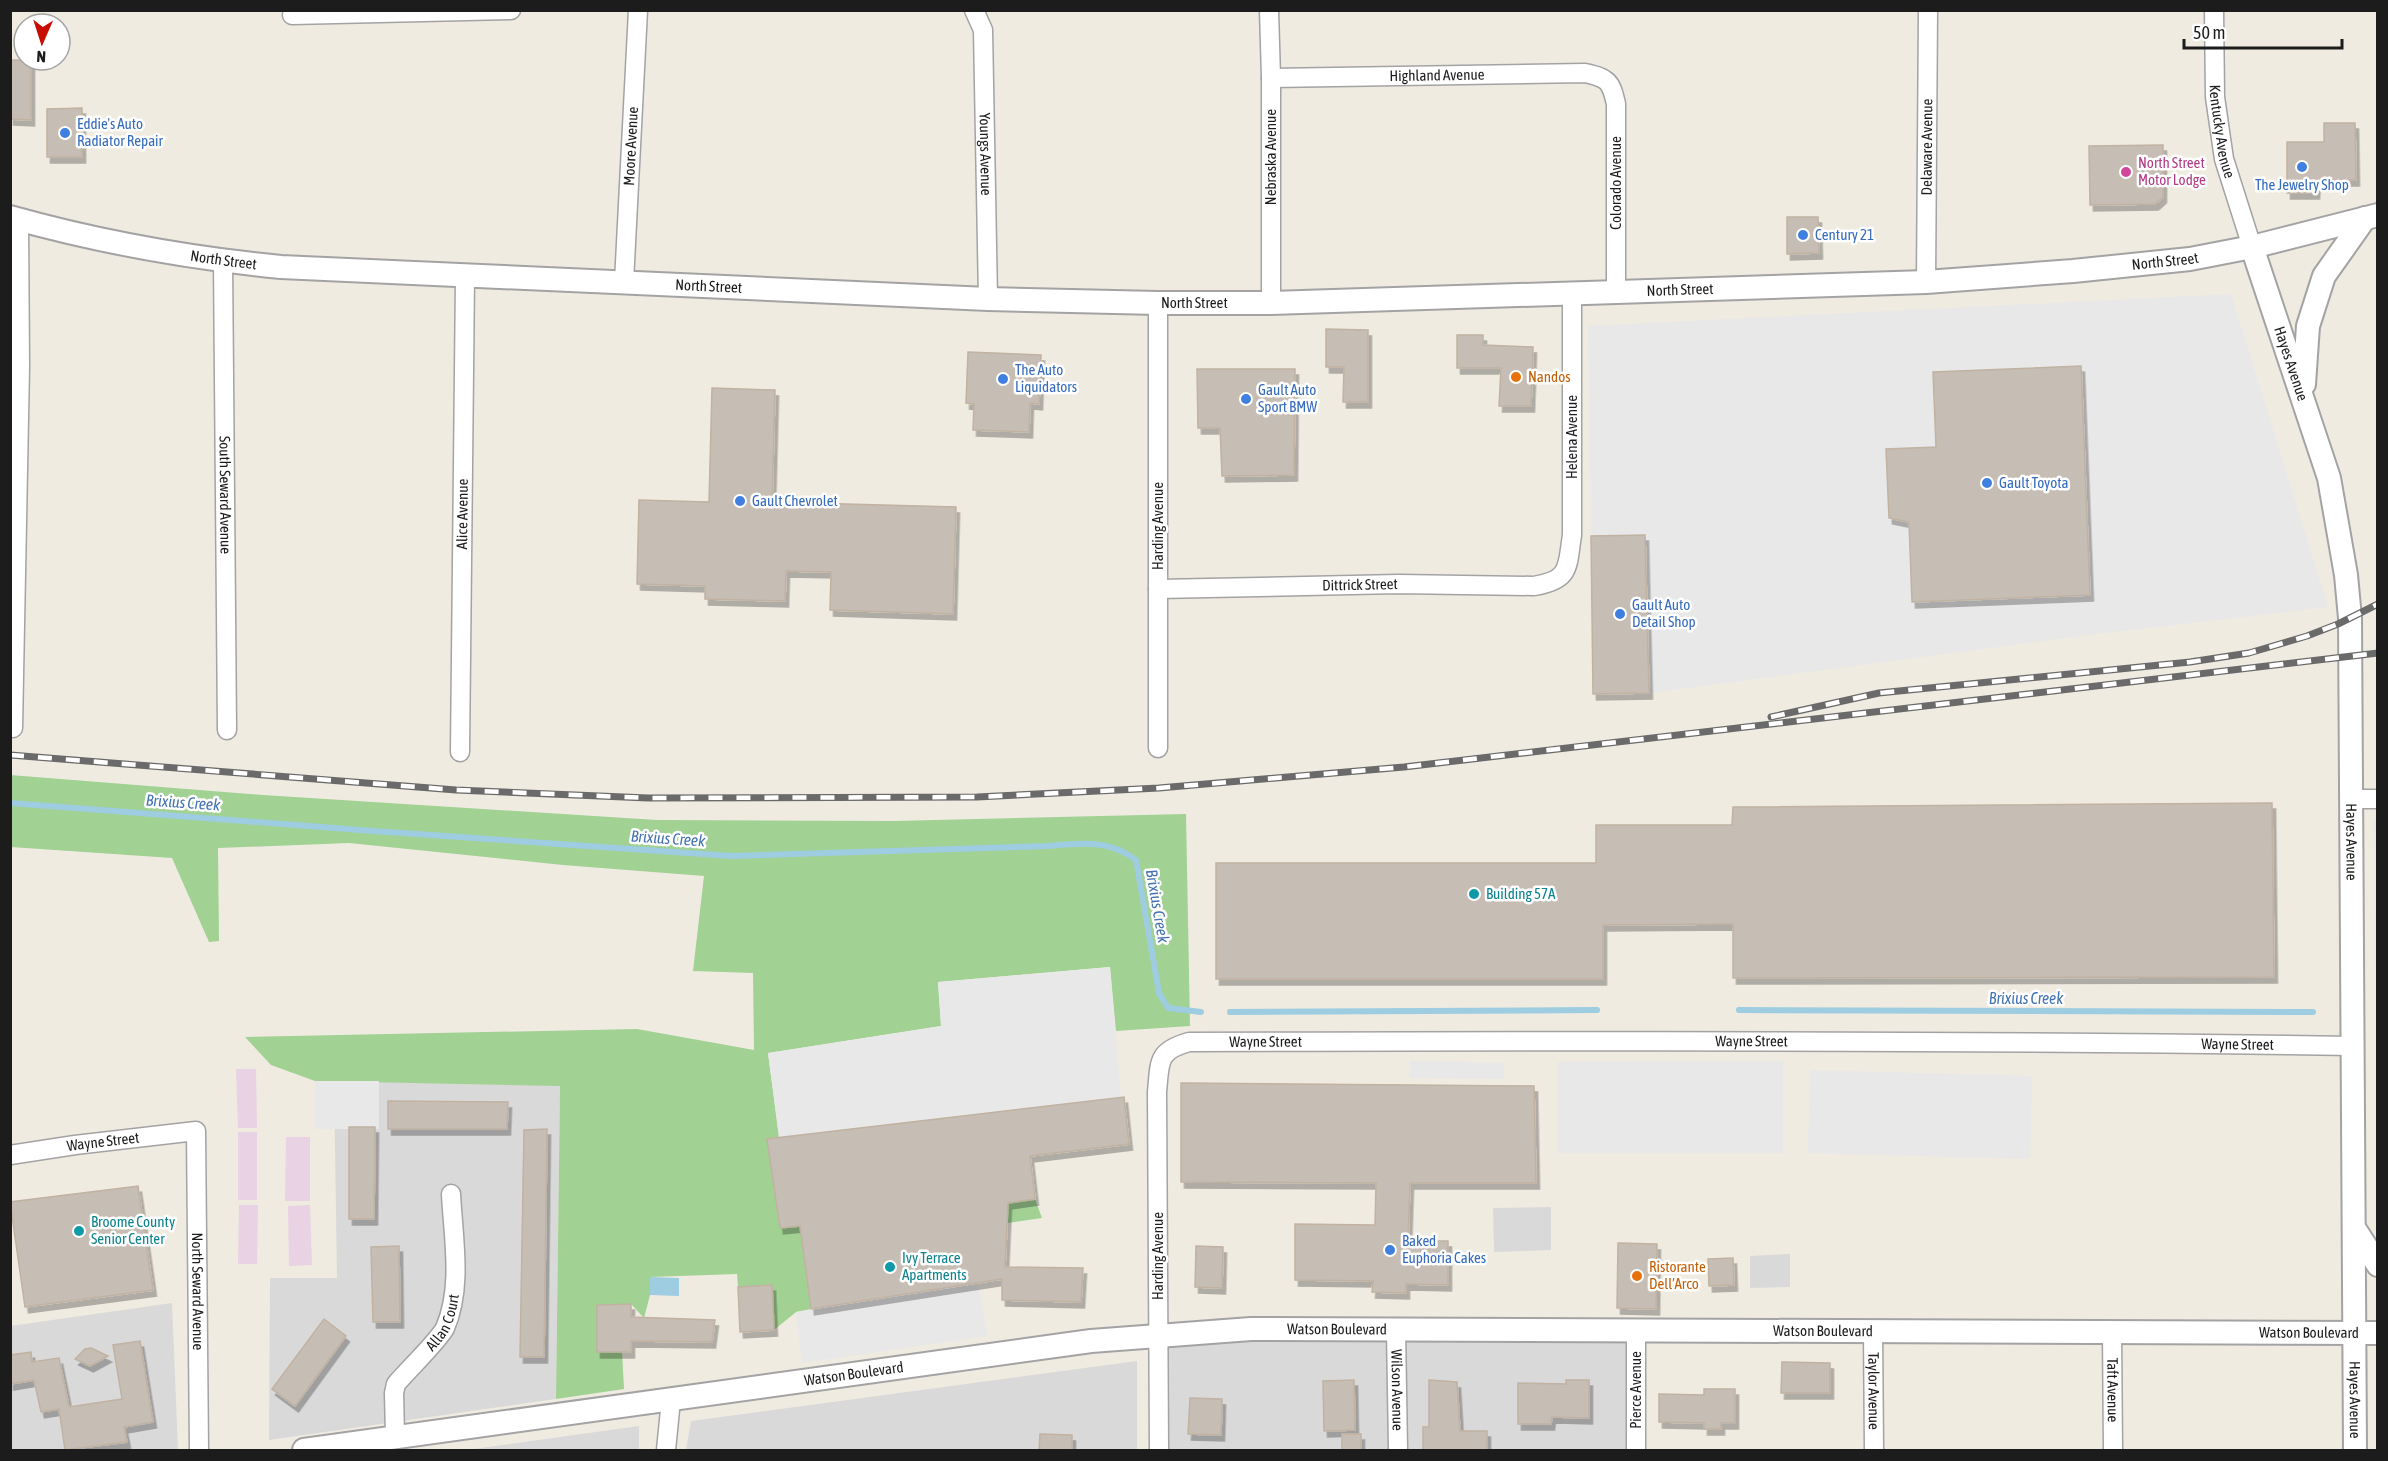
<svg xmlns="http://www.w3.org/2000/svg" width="2388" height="1461" font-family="'Asap Condensed',sans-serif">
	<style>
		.residential { fill: #dad9d9 }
		.industrial { fill: #e8d2e3 }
		.forest { fill: #a1d193 }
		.parking { fill: #e8e8e8 }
		.water { fill: #9ecce0 }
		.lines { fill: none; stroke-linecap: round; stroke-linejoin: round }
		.stream { stroke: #9ecce0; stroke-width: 6 }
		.building { fill: #c6bdb4; stroke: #c1b2a2; stroke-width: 1.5; filter: url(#shadow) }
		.minor-casing { stroke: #a3a3a3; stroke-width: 21 }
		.tertiary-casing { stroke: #a3a3a3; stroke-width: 26 }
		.minor { stroke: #fff; stroke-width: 18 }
		.tertiary { stroke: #fff; stroke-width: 22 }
		.rail-casing { stroke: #6a6a6a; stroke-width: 7 }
		.rail { stroke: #fff; stroke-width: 4.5; stroke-dasharray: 14; stroke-linecap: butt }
		.shop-dot { fill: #3f7fe0; stroke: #fff; stroke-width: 2 }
		.hotel-dot { fill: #d1479c; stroke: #fff; stroke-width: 2 }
		.food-dot { fill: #e8710a; stroke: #fff; stroke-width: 2 }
		.culture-dot { fill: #0f9aa8; stroke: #fff; stroke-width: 2 }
		.labels { text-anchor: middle; stroke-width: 5; stroke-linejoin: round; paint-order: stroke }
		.street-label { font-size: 15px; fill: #1c1c1c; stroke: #fff }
		.shop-label { font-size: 15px; fill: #366cbe; stroke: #fff; text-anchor: start }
		.hotel-label { font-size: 15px; fill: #b23c85; stroke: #fff; text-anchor: start }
		.food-label { font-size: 15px; fill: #c56008; stroke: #fff; text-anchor: start }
		.culture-label { font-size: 15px; fill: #0d838f; stroke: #fff; text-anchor: start }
		.water-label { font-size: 16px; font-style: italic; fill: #4373b2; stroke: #fff }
	</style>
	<defs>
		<filter id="shadow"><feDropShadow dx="3.5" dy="6" stdDeviation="0" flood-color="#0004"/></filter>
	</defs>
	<rect width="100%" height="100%" fill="#efebe1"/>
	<g class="residential">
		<path d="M 379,1081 L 560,1085 L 556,1399 L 269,1440 L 270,1278 L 337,1278 L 334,1082 Z"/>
		<path d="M 1551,1207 L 1551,1250 L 1494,1252 L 1493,1208 Z"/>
		<path d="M 1790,1254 L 1790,1287 L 1750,1288 L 1750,1256 Z"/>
		<path d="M 172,1303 L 178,1450 L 11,1450 L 10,1326 Z"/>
		<path d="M 1636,1330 L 1636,1450 L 1158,1450 L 1158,1334 Z"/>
		<path d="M 1137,1361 L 1137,1450 L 686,1450 L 691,1421 Z"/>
		<path d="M 639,1426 L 639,1450 L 466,1450 Z"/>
	</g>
	<g class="industrial">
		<path d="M 236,1069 L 256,1069 L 257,1128 L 238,1128 Z"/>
		<rect x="238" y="1132" width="19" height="68"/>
		<path d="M 286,1137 L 310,1137 L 310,1201 L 285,1201 Z"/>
		<path d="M 239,1205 L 258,1205 L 257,1264 L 238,1264 Z"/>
		<path d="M 310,1205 L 312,1265 L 289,1266 L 288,1206 Z"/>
	</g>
	<path class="forest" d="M 10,775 L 263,795 L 657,820 L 894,821 L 1186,814 L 1190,1026 L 1116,1031 L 1110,967 L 938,982 L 941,1026 L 768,1053 L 779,1137 L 767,1139 L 780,1228 L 1035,1199 L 1042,1218 L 804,1252 L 811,1309 L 796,1312 L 774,1330 L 772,1285 L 738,1287 L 737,1274 L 650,1277 L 650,1295 L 644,1318 L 631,1304 L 597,1305 L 622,1351 L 624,1389 L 556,1399 L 560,1086 L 315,1081 L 271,1065 L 245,1037 L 637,1029 L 754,1050 L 753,973 L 693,971 L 704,876 L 563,865 L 349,843 L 218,848 L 219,941 L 209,942 L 172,858 L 11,847 Z"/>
	<g class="parking">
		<path d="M 2231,294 L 2328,607 L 2096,634 L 1649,693 L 1645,535 L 1591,536 L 1588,326 Z"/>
		<path d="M 2374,819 L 2378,819 L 2377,1108 Z"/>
		<path d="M 1110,967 L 1121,1098 L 779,1137 L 768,1053 L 941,1026 L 938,982 Z"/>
		<path d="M 1410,1061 L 1504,1063 L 1504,1079 L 1410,1078 Z"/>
		<path d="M 1783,1061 L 1783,1153 L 1558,1153 L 1558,1062 Z"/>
		<path d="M 1810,1070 L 2032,1076 L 2030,1159 L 1808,1153 Z"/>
		<rect x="315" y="1081" width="64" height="48"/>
		<path d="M 977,1283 L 988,1336 L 802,1363 L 796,1312 Z"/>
	</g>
	<path class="water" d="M 650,1277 L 679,1278 L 679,1296 L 650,1295 Z"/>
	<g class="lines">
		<g class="stream">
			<path d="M 10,803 L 373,831 L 732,856 L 1048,846 C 1080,843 1109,839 1136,860 L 1159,993 L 1168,1008 L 1201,1012"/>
			<path d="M 1739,1010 L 2313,1012"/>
			<path d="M 1230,1012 L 1597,1010"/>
		</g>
	</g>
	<g class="building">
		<path d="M 10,60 L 31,60 L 31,120 L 10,119 Z"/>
		<path d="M 82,108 L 82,157 L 47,157 L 47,109 Z"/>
		<path d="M 2324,123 L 2355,123 L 2356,180 L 2317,180 L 2316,193 L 2287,193 L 2287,142 L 2324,142 Z"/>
		<path d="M 2163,145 L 2163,197 L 2155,204 L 2090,205 L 2089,146 Z"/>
		<path d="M 1787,217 L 1818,217 L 1819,253 L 1787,254 Z"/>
		<path d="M 1326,329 L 1368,330 L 1368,402 L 1343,402 L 1344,367 L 1326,367 Z"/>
		<path d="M 1457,335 L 1483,335 L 1483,345 L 1533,347 L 1531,406 L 1499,406 L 1501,368 L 1457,368 Z"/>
		<path d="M 968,352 L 1041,355 L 1039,404 L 1030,403 L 1029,432 L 973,430 L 974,404 L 966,403 Z"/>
		<path d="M 2081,366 L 2090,595 L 1912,602 L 1909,522 L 1889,518 L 1886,449 L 1936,447 L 1933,372 Z"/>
		<path d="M 1197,369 L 1295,369 L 1294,475 L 1222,476 L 1220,428 L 1198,428 Z"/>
		<path d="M 712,388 L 775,390 L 772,502 L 956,507 L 953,614 L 830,610 L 831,572 L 786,571 L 785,601 L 705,599 L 705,586 L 637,584 L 639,500 L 709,502 Z"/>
		<path d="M 1645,535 L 1649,693 L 1593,694 L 1591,536 Z"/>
		<path d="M 2272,803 L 2274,977 L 1733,978 L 1733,924 L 1603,925 L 1603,979 L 1216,979 L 1216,863 L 1596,863 L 1596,825 L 1732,825 L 1733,807 Z"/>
		<path d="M 1181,1083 L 1534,1086 L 1536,1183 L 1410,1183 L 1408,1241 L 1448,1241 L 1448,1285 L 1406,1284 L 1406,1293 L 1372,1292 L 1373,1281 L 1295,1280 L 1295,1224 L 1375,1225 L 1376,1183 L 1181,1182 Z"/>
		<path d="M 1124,1097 L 1129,1144 L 1030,1156 L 1035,1199 L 1008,1203 L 1005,1267 L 1083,1268 L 1081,1302 L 1002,1300 L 1002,1279 L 811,1309 L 800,1226 L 780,1228 L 767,1139 Z"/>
		<path d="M 388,1101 L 508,1102 L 507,1129 L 388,1129 Z"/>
		<path d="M 349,1127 L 375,1127 L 374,1219 L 349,1219 Z"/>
		<path d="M 547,1129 L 544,1357 L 520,1357 L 524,1130 Z"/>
		<path d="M 138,1186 L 153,1290 L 25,1307 L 10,1202 Z"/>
		<path d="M 1618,1243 L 1657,1244 L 1656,1309 L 1617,1308 Z"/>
		<path d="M 399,1246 L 400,1322 L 373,1322 L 371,1247 Z"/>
		<path d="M 1196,1246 L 1223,1247 L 1222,1288 L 1195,1287 Z"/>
		<path d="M 1733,1258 L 1734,1285 L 1709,1286 L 1708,1259 Z"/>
		<path d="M 772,1285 L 774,1330 L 740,1332 L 738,1287 Z"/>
		<path d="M 631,1304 L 631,1317 L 715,1320 L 712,1342 L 631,1341 L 631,1352 L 597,1352 L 597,1305 Z"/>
		<path d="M 324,1319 L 346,1336 L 295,1406 L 272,1389 Z"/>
		<path d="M 140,1341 L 153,1422 L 124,1427 L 127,1442 L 65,1450 L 59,1409 L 41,1412 L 34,1380 L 10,1384 L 10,1355 L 31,1352 L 32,1362 L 59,1358 L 69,1407 L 122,1399 L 113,1345 Z"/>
		<path d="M 91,1348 L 108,1356 L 90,1366 L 75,1359 L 85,1349 Z"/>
		<path d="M 1782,1362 L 1830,1363 L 1830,1393 L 1781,1393 Z"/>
		<path d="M 1354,1380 L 1355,1430 L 1324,1431 L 1323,1381 Z"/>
		<path d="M 1429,1380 L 1457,1382 L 1460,1431 L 1487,1431 L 1487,1450 L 1423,1450 L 1423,1427 L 1429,1427 Z"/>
		<path d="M 1566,1380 L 1589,1380 L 1589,1418 L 1552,1417 L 1551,1424 L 1518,1424 L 1518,1383 L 1566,1384 Z"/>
		<path d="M 1704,1389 L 1735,1389 L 1735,1423 L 1721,1423 L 1721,1429 L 1704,1429 L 1704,1423 L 1659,1422 L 1659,1394 L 1704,1395 Z"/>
		<path d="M 1190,1398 L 1222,1399 L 1221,1435 L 1188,1434 Z"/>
		<path d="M 1040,1434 L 1072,1435 L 1072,1450 L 1039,1450 Z"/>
		<rect x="1342" y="1434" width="19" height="16"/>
	</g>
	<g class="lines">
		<g class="minor-casing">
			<g id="minor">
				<path id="s1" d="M 974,10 L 983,30 L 988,299"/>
				<path d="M 1269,10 L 1271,78 L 1271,303"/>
				<path id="s2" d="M 2214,10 L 2215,97 L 2224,159 L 2252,247"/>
				<path d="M 292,15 L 511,10"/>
				<path id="s3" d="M 1271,78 L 1585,73 C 1608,78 1611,81 1616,104 L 1616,294"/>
				<path id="s4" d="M 223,261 L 227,730"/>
				<path id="s5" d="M 624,282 L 638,10"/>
				<path id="s6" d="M 1926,282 L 1928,10"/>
				<path d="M 1158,303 L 1158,748"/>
				<path id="s7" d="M 1158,589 L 1399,584 L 1534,586 C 1571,580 1567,567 1572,535 L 1572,295"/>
				<path d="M 13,728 L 20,367 L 19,220"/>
				<path id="s8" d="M 460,752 L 465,276"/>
				<path d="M 2351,799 L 2378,799"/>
				<path id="s9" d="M 10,1155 L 75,1145 L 196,1131 L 199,1450"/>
				<path id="s10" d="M 1396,1330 L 1398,1450"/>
				<path id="s11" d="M 1873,1331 L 1874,1450"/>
				<path id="s12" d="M 2112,1332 L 2113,1450"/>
				<path id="s13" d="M 395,1437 L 394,1393 L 396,1384 C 407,1371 439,1340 445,1328 C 463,1287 453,1236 451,1194"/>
				<path d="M 666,1450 L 671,1400"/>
				<path id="s14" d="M 1159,1450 L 1157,1092 C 1160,1061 1157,1051 1189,1042 C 1577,1041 1965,1040 2352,1046"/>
				<path d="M 1636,1450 L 1636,1330"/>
			</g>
		</g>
		<g class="tertiary-casing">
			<g id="tertiary">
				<path id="s15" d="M 10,217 C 99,242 190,258 281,267 L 988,299 L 1158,303 L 1271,303 L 1926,282 L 2073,271 L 2190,259 L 2252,247 L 2378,215"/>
				<path id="s16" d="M 2252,247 L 2329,478 L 2346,575 L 2350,618 L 2355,1450"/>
				<path d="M 2304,384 L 2308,326 L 2324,276 L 2365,218"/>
				<path d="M 2356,1231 L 2378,1265"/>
				<path id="s17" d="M 304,1450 L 1091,1341 L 1251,1329 L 2378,1333"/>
			</g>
		</g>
		<use href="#minor" class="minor"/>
		<use href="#tertiary" class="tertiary"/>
		<g class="rail-casing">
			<g id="rail">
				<path d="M 1771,717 L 1879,693 L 2190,662 L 2249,653 L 2307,636 L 2338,624 L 2378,604"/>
				<path d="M 10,755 L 456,790 L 648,798 L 977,797 L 1159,788 L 1404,767 L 2378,653"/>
			</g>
		</g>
		<use href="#rail" class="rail"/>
	</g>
	<g class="shop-dot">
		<circle cx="65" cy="133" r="6"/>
		<circle cx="2302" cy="167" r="6"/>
		<circle cx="1803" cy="235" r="6"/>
		<circle cx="1003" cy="379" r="6"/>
		<circle cx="1246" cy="399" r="6"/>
		<circle cx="1987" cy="483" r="6"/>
		<circle cx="740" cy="501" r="6"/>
		<circle cx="1620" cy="614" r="6"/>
		<circle cx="1390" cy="1250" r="6"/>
	</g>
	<circle class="hotel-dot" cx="2126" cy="172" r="6"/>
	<g class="food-dot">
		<circle cx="1516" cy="377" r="6"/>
		<circle cx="1637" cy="1276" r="6"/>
	</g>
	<g class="culture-dot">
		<circle cx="1474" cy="894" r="6"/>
		<circle cx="79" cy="1231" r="6"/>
		<circle cx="890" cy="1267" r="6"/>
	</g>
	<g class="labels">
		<g class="street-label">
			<text dy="5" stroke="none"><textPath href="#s3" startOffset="166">Highland Avenue</textPath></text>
			<text dy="5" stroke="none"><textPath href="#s2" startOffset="122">Kentucky Avenue</textPath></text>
			<text dy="5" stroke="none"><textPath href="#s5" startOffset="136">Moore Avenue</textPath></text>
			<text dy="5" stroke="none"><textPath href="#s6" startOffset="135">Delaware Avenue</textPath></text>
			<text dy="5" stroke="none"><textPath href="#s1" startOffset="146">Youngs Avenue</textPath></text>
			<text transform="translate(1271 157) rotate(-90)" y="5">Nebraska Avenue</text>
			<text transform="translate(1616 183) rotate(-90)" y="5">Colorado Avenue</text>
			<text dy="5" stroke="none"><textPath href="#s15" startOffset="218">North Street</textPath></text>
			<text dy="5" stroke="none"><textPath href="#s15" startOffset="2162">North Street</textPath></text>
			<text dy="5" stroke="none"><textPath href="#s15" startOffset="704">North Street</textPath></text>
			<text dy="5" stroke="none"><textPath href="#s15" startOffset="1676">North Street</textPath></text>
			<text dy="5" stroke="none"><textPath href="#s15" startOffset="1190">North Street</textPath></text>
			<text dy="5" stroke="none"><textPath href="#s16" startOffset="123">Hayes Avenue</textPath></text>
			<text transform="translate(1572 437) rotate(-90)" y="5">Helena Avenue</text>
			<text dy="5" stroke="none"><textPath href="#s4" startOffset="234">South Seward Avenue</textPath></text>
			<text dy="5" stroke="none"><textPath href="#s8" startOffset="238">Alice Avenue</textPath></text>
			<text transform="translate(1158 526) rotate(-90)" y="5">Harding Avenue</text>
			<text dy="5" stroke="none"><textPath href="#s7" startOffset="202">Dittrick Street</textPath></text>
			<text dy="5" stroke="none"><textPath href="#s16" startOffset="609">Hayes Avenue</textPath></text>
			<text dy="5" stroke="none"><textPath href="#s14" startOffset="501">Wayne Street</textPath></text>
			<text dy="5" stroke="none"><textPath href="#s14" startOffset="987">Wayne Street</textPath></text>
			<text dy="5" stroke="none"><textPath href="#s14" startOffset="1473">Wayne Street</textPath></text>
			<text dy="5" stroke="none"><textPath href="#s9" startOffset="94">Wayne Street</textPath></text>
			<text transform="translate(1158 1256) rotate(-90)" y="5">Harding Avenue</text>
			<text dy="5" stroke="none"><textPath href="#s9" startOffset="348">North Seward Avenue</textPath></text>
			<text dy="5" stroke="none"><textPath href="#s13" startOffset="132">Allan Court</textPath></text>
			<text dy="5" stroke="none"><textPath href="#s17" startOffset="1041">Watson Boulevard</textPath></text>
			<text dy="5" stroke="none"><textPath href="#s17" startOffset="1527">Watson Boulevard</textPath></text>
			<text dy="5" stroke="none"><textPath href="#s17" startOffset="2013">Watson Boulevard</textPath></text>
			<text dy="5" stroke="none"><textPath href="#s17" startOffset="555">Watson Boulevard</textPath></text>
			<text dy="5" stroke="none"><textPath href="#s10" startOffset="60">Wilson Avenue</textPath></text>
			<text transform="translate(1636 1390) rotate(-90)" y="5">Pierce Avenue</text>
			<text dy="5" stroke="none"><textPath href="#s11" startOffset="60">Taylor Avenue</textPath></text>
			<text dy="5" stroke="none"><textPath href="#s12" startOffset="58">Taft Avenue</textPath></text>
			<text dy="5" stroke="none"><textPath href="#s16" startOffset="1167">Hayes Avenue</textPath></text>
		</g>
		<g class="shop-label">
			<text x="77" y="129">Eddie's Auto<tspan x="77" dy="17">Radiator Repair</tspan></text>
			<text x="2302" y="190" text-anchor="middle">The Jewelry Shop</text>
			<text x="1815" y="240">Century 21</text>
			<text x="1015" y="375">The Auto<tspan x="1015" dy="17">Liquidators</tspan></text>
			<text x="1258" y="395">Gault Auto<tspan x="1258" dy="17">Sport BMW</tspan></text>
			<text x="1999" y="488">Gault Toyota</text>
			<text x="752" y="506">Gault Chevrolet</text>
			<text x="1632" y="610">Gault Auto<tspan x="1632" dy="17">Detail Shop</tspan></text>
			<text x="1402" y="1246">Baked<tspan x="1402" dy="17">Euphoria Cakes</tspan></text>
		</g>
		<g class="hotel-label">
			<text x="2138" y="168">North Street<tspan x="2138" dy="17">Motor Lodge</tspan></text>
		</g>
		<g class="food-label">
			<text x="1528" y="382">Nandos</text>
			<text x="1649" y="1272">Ristorante<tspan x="1649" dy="17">Dell’Arco</tspan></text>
		</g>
		<g class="culture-label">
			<text x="1486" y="899">Building 57A</text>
			<text x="91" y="1227">Broome County<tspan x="91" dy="17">Senior Center</tspan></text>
			<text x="902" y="1263">Ivy Terrace<tspan x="902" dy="17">Apartments</tspan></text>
		</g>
		<g class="water-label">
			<text transform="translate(183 802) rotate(4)" y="6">Brixius Creek</text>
			<text transform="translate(668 838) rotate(4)" y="6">Brixius Creek</text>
			<text transform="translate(1158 906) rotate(80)" y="6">Brixius Creek</text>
			<text x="2026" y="1004">Brixius Creek</text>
		</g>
	</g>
	<rect width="2388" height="1461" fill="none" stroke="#1c1c1c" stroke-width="24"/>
	<g transform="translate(42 42) rotate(183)"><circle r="28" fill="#ffffff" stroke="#a4a4a4" stroke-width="1.5"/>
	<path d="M0-4.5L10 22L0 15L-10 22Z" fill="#c80d00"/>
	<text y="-9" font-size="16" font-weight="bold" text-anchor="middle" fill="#1c1c1c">N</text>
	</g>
	<path d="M2184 39v9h158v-9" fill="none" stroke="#1c1c1c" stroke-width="3"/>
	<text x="2193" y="39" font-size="18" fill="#1c1c1c" stroke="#ffffff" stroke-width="4.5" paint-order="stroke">50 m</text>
</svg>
